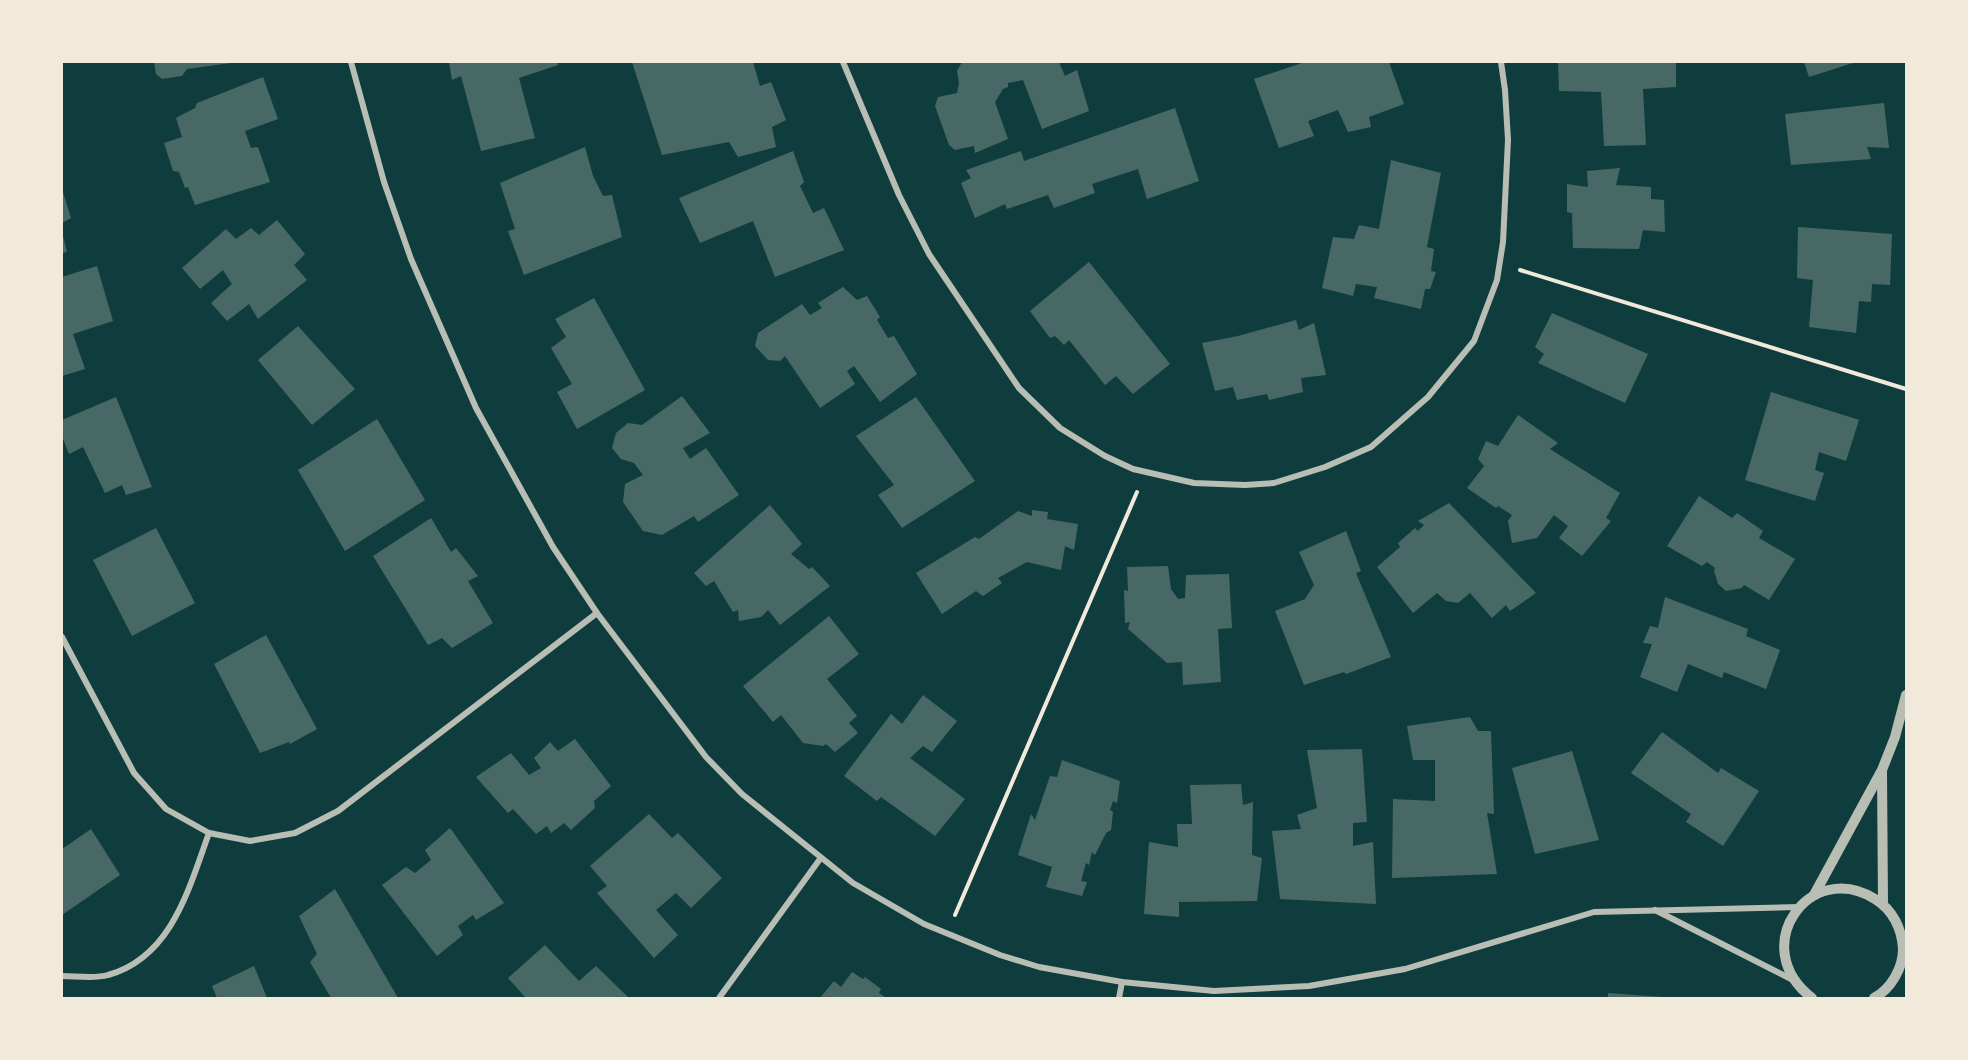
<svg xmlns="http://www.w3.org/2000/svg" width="1968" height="1060" font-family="Signika,sans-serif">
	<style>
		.building { fill: #486865 }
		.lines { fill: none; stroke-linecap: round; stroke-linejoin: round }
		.path { stroke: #f1e9da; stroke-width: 4 }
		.minor { stroke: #b8beb3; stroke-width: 6 }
		.tertiary { stroke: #b8beb3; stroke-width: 10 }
	</style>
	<rect width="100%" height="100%" fill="#0f3d3e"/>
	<g class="building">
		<path d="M 154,62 L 231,62 L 231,63 L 187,69 L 182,76 L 162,79 L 156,74 Z"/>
		<path d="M 449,62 L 557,62 L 558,65 L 519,78 L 535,138 L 481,151 L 461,76 L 452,80 Z"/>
		<path d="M 632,62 L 753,62 L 760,86 L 771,82 L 786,120 L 772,127 L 776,147 L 738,157 L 729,142 L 662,155 Z"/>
		<path d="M 962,62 L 1059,62 L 1065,76 L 1077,70 L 1089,111 L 1042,129 L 1023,80 L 1008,83 L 1008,87 L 1003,89 L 995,102 L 1008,139 L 975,153 L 974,146 L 955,150 L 949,145 L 935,106 L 938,97 L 957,93 L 959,83 L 957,71 Z"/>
		<path d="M 1305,62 L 1389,62 L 1404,104 L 1369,117 L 1371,127 L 1348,132 L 1338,110 L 1308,121 L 1314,136 L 1279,148 L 1254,79 Z"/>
		<path d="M 1558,62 L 1676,62 L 1676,87 L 1643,89 L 1646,145 L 1604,146 L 1601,92 L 1559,91 Z"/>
		<path d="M 1804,62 L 1856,62 L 1809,77 Z"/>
		<path d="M 263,77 L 278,119 L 245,131 L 251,148 L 258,147 L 270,182 L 195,205 L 188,187 L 185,188 L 179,172 L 173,171 L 164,143 L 182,137 L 176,118 L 195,108 L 197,103 Z"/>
		<path d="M 1884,103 L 1889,148 L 1867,147 L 1871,159 L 1791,165 L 1785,114 Z"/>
		<path d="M 1175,108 L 1199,181 L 1147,199 L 1138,169 L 1092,184 L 1095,193 L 1054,208 L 1048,195 L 1007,209 L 1005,204 L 975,218 L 961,183 L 971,178 L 966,170 L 1021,151 L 1024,161 Z"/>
		<path d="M 585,147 L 593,176 L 603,196 L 612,195 L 622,237 L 524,275 L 508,231 L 515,229 L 500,183 Z"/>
		<path d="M 793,151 L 804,182 L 800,186 L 813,213 L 824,208 L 844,250 L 775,277 L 753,221 L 700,243 L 679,198 Z"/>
		<path d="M 1391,160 L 1441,173 L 1427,247 L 1434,249 L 1431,271 L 1436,272 L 1430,289 L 1425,289 L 1421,309 L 1374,298 L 1377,287 L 1356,284 L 1353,296 L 1322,288 L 1333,237 L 1354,239 L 1359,225 L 1379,229 Z"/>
		<path d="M 1620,168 L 1616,185 L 1651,187 L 1651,199 L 1664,200 L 1665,232 L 1643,230 L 1639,249 L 1573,248 L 1572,213 L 1567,212 L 1567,184 L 1588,187 L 1587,171 Z"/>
		<path d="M 62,189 L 71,218 L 62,223 Z"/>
		<path d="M 277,220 L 305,254 L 294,265 L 307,280 L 258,319 L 249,304 L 227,321 L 211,303 L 232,284 L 223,270 L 200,289 L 182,268 L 226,229 L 236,239 L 251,228 L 259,235 Z"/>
		<path d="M 1798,227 L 1892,234 L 1890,285 L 1872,284 L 1871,302 L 1859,301 L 1856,333 L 1809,327 L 1813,280 L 1797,278 Z"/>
		<path d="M 62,232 L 67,252 L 62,253 Z"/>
		<path d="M 1089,262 L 1170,364 L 1133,394 L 1116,376 L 1105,385 L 1069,340 L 1064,345 L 1055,336 L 1050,338 L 1030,311 Z"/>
		<path d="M 97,266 L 113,321 L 73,334 L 85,369 L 62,376 L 62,277 Z"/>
		<path d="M 843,287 L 857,300 L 867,296 L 880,317 L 877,320 L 888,338 L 894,336 L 917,374 L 880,402 L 854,366 L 847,371 L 855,384 L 820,408 L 785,356 L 780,361 L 768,360 L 755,346 L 758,333 L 802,304 L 810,315 L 822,308 L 818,303 Z"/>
		<path d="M 594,298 L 645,390 L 577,429 L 557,392 L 572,384 L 551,348 L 566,337 L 555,319 Z"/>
		<path d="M 1552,313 L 1648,354 L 1625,403 L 1538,363 L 1544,354 L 1535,347 Z"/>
		<path d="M 1296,320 L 1299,330 L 1314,323 L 1326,375 L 1301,378 L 1303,392 L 1269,400 L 1267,394 L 1237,400 L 1233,387 L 1215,391 L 1202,343 L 1238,336 Z"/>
		<path d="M 298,326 L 355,389 L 312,425 L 258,360 Z"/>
		<path d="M 1771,392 L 1859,420 L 1846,461 L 1819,452 L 1815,470 L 1824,473 L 1815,501 L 1745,480 Z"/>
		<path d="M 682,396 L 710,433 L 683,448 L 690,459 L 706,448 L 739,495 L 698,522 L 694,516 L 662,535 L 643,531 L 623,502 L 625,484 L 643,475 L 634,463 L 621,459 L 612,448 L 616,433 L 628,423 L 642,425 Z"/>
		<path d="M 116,397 L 152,487 L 126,495 L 122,485 L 105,493 L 83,447 L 69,454 L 62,436 L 62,420 Z"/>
		<path d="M 916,397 L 975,481 L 902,528 L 878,495 L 894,485 L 856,436 Z"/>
		<path d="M 1518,415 L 1558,443 L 1550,449 L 1620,493 L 1606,518 L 1611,521 L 1582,556 L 1559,538 L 1568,526 L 1554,515 L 1537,538 L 1512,543 L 1508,521 L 1512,515 L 1498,506 L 1496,508 L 1467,488 L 1484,466 L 1478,459 L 1486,441 L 1498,446 Z"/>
		<path d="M 377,419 L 425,500 L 345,551 L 298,470 Z"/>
		<path d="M 1699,496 L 1732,518 L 1737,513 L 1763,531 L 1759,538 L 1795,559 L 1769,600 L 1744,585 L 1742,588 L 1726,591 L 1718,584 L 1714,571 L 1715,568 L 1707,562 L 1702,566 L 1667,546 Z"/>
		<path d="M 1449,503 L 1536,593 L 1510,611 L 1506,605 L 1492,618 L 1470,593 L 1458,603 L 1446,601 L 1437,593 L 1413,613 L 1377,567 L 1400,547 L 1398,543 L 1415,528 L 1418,531 L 1424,525 L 1418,521 Z"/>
		<path d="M 770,505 L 802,544 L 791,554 L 809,569 L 812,567 L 830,586 L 780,625 L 768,610 L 761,617 L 739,621 L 738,610 L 733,612 L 714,581 L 706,586 L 694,573 Z"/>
		<path d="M 1032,510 L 1048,512 L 1047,519 L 1078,524 L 1074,550 L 1065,546 L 1061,570 L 1027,562 L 998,578 L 1002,583 L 983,596 L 976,591 L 942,614 L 916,573 L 975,537 L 979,539 L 1018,511 L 1032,516 Z"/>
		<path d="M 431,518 L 451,552 L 456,548 L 478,576 L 468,581 L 493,623 L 452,648 L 442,638 L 428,645 L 373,556 Z"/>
		<path d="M 156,528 L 195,603 L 132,636 L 93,560 Z"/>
		<path d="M 1346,531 L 1361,571 L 1356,573 L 1391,657 L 1346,674 L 1344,672 L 1304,685 L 1275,611 L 1305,599 L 1314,585 L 1299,552 Z"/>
		<path d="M 1168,566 L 1171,589 L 1178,599 L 1185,598 L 1186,575 L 1229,574 L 1232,628 L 1218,629 L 1221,682 L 1183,685 L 1182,662 L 1167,663 L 1128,629 L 1130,622 L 1125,623 L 1124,590 L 1128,591 L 1127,567 Z"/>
		<path d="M 1665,597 L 1748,629 L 1746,636 L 1780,650 L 1766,689 L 1724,672 L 1722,678 L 1688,664 L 1677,692 L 1640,677 L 1652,644 L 1643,643 L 1650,626 L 1658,628 Z"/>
		<path d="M 829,616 L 859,654 L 827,679 L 857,716 L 849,723 L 858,733 L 835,752 L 826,744 L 823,746 L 803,743 L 781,715 L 773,722 L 743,686 Z"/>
		<path d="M 266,635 L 317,729 L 290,744 L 289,742 L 260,753 L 214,664 Z"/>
		<path d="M 923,695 L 957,721 L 932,752 L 923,746 L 910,758 L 965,799 L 935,836 L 881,797 L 877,801 L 844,776 L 891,714 L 902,724 Z"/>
		<path d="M 1470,717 L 1478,731 L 1491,731 L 1494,814 L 1487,813 L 1497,874 L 1392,878 L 1393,799 L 1435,801 L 1435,760 L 1413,760 L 1407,726 Z"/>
		<path d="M 1662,732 L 1718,773 L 1721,768 L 1759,791 L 1723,846 L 1686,822 L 1691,814 L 1631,773 Z"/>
		<path d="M 575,739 L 611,786 L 594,801 L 595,808 L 571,830 L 564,823 L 551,833 L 547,826 L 536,834 L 513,809 L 508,813 L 476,777 L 511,753 L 529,775 L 541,768 L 534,758 L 550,742 L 558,751 Z"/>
		<path d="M 1362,749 L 1367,822 L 1353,823 L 1353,846 L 1373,842 L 1376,904 L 1280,899 L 1272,831 L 1301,829 L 1297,815 L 1317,808 L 1307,750 Z"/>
		<path d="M 1572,751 L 1599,840 L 1535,854 L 1512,768 Z"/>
		<path d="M 1062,760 L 1120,781 L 1117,803 L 1113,801 L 1110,810 L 1113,812 L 1111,830 L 1106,833 L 1095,855 L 1092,852 L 1089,865 L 1086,863 L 1081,881 L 1087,882 L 1082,896 L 1046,887 L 1052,867 L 1018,855 L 1031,814 L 1035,820 L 1050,776 L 1057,777 Z"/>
		<path d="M 1241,784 L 1243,805 L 1253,802 L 1252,855 L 1262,858 L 1257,901 L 1179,902 L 1179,917 L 1144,914 L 1149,842 L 1178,847 L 1177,824 L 1192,824 L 1190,785 Z"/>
		<path d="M 649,814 L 672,838 L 678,833 L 722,878 L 691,908 L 676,893 L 656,910 L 678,935 L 654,958 L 597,893 L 607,886 L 590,866 Z"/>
		<path d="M 450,828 L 504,903 L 476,920 L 473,915 L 458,926 L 463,935 L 437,956 L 382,885 L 406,867 L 415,873 L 431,860 L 425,850 Z"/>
		<path d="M 91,829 L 120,875 L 62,915 L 62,849 Z"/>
		<path d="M 335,889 L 398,998 L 331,998 L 310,962 L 317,954 L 299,916 Z"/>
		<path d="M 545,945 L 579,981 L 596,966 L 629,998 L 526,998 L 508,978 Z"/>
		<path d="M 254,966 L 267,998 L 217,998 L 212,986 Z"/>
		<path d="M 852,972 L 863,979 L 865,977 L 881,989 L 879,993 L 886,998 L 820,998 L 834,981 L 841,987 Z"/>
		<path d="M 1608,993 L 1663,997 L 1663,998 L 1608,998 Z"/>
	</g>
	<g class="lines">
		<g class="path">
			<path d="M 1520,270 L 1906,389"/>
			<path d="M 955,915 L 1137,492"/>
		</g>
		<g class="minor">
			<path d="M 351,62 L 384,182 L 411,259 L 476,408 L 553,547 L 597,613 L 706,757 L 742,794 L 853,883 L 924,924 L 1000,955 L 1039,967 L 1122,982 L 1214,991 L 1309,986 L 1405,969 L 1594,912 L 1800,907"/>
			<path d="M 843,62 L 899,195 L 929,254 L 1019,388 L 1060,428 L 1105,456 L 1133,469 L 1194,483 L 1245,485 L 1274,483 L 1325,467 L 1371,447 L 1428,397 L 1474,341 L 1497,280 L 1503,242 L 1508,140 L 1505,90 L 1501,62"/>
			<path d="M 62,637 L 134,773 L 166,809 L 209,833 L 250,841 L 295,833 L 338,811 L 597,613"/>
			<path d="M 1655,910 L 1793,980"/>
			<path d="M 62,976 C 76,976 95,979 108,975 C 172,957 189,888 209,833"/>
			<path d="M 719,998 L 820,859"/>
			<path d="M 1119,998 L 1122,982"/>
		</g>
		<g class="tertiary">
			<path d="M 1882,771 L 1883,903"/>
			<path d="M 1814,895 L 1882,770 L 1895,737 L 1906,695"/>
			<path d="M 1812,998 C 1746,947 1810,858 1875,899 C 1893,910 1902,929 1903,949 C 1903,968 1891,989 1874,998"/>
		</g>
	</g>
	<rect width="1968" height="1060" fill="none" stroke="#f1e9da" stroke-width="126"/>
</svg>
